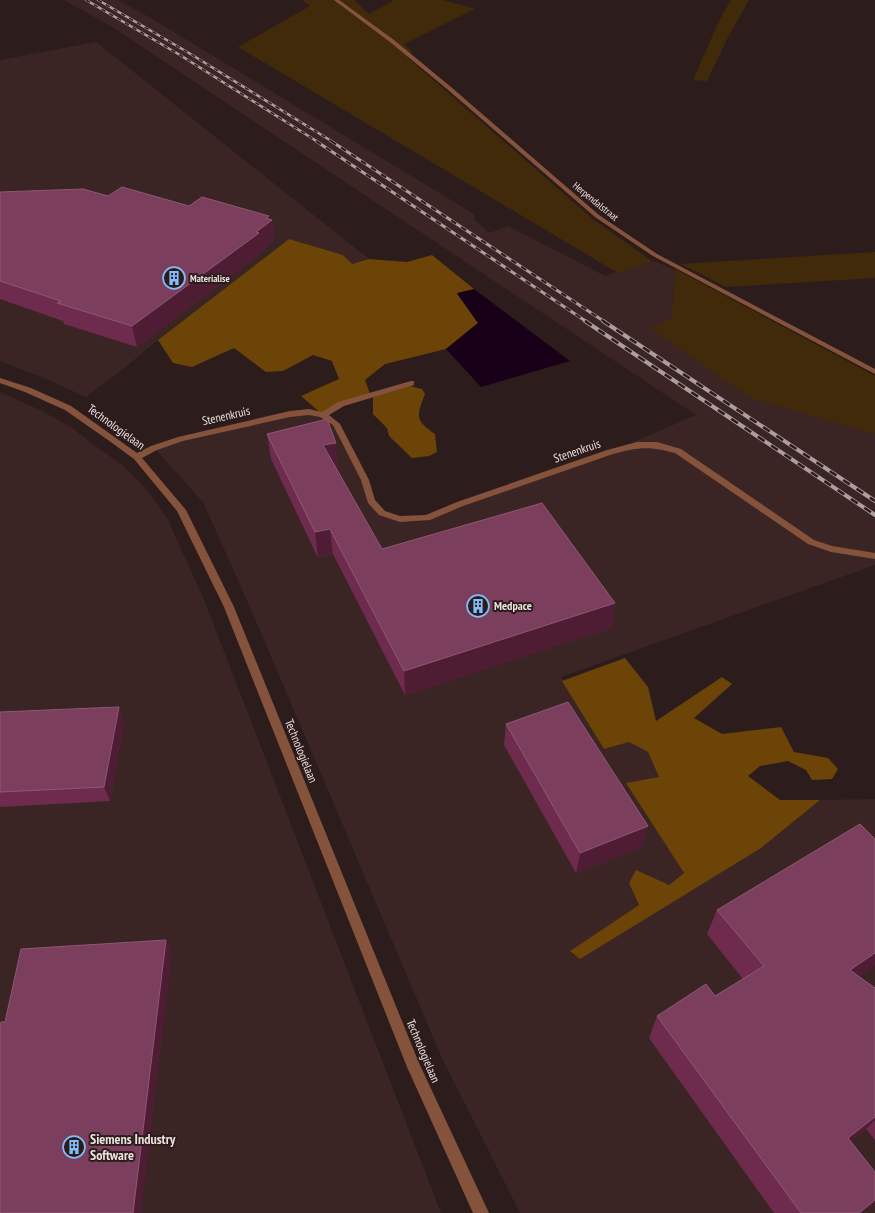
<svg xmlns="http://www.w3.org/2000/svg" width="875" height="1213" font-family="'PT Sans Narrow',sans-serif">
	<style>
		.built { fill: #3b2424 }
		.green { fill: #412a0a }
		.forest { fill: #6c4407 }
		.water { fill: #170018 }
		.lines { fill: none; stroke-linecap: round; stroke-linejoin: round }
		.minor { fill: #85533c; fill-rule: evenodd }
		.rail-far2-casing { stroke: #ac9e9e; stroke-width: 2.5 }
		.rail-far1-casing { stroke: #ac9e9e; stroke-width: 3 }
		.rail-casing { stroke: #ac9e9e; stroke-width: 4 }
		.rail-far2 { stroke: #2d1c1c; stroke-width: 1.5; stroke-dasharray: 4.5; stroke-linecap: butt }
		.rail-far1 { stroke: #2d1c1c; stroke-width: 2; stroke-dasharray: 6; stroke-linecap: butt }
		.rail { stroke: #2d1c1c; stroke-width: 2.5; stroke-dasharray: 8; stroke-linecap: butt }
		.wall { fill: #6f2b4d }
		.shaded-wall { fill: #4f1d33 }
		.building { fill: #7c3e5d; stroke: #8e5872 }
		.labels { text-anchor: middle; stroke-width: 4; stroke-linejoin: round; paint-order: stroke }
		.far-street-label { font-size: 10px; fill: #eee1e1; stroke: #2d1c1c }
		.far-poi-label { font-size: 10px; font-weight: bold; fill: #eee1e1; stroke: #2d1c1c; text-anchor: start }
		.street-label { font-size: 12px; fill: #eee1e1; stroke: #2d1c1c }
		.poi-label { font-size: 12px; font-weight: bold; fill: #eee1e1; stroke: #2d1c1c; text-anchor: start }
		.near-poi-label { font-size: 14px; font-weight: bold; fill: #eee1e1; stroke: #2d1c1c; text-anchor: start }
	</style>
	<rect width="100%" height="100%" fill="#2d1c1c"/>
	<g class="built">
		<path d="M 64,0 L 118,0 L 149,17 L 474,214 L 475,220 L 489,233 L 508,226 L 605,276 L 651,260 L 676,270 L 875,433 L 875,565 L 561,677 L 604,749 L 629,742 L 648,752 L 659,777 L 627,784 L 684,873 L 669,885 L 630,883 L 639,905 L 570,951 L 761,848 L 820,800 L 875,799 L 875,1213 L 520,1213 L 442,1058 L 250,607 L 203,502 L 154,448 L 309,412 L 336,424 L 371,501 L 382,513 L 400,519 L 427,518 L 610,452 L 696,415 L 112,27 Z"/>
		<path d="M 96,42 L 369,259 L 351,264 L 343,255 L 289,239 L 158,340 L 123,369 L 86,397 L 44,378 L 0,361 L 0,60 Z"/>
		<path d="M 0,392 L 40,410 L 71,427 L 86,439 L 122,465 L 148,491 L 168,520 L 205,602 L 441,1213 L 0,1213 Z"/>
	</g>
	<g class="green">
		<path d="M 302,0 L 354,0 L 369,14 L 394,0 L 443,0 L 475,9 L 404,44 L 412,52 L 408,58 L 594,220 L 652,261 L 618,273 L 238,47 L 310,6 Z"/>
		<path d="M 731,0 L 749,0 L 728,37 L 707,81 L 693,80 L 720,19 Z"/>
		<path d="M 875,252 L 875,278 L 726,287 L 681,264 Z"/>
		<path d="M 675,269 L 875,376 L 875,434 L 751,398 L 650,328 L 672,319 Z"/>
	</g>
	<g class="forest">
		<path d="M 289,239 L 343,255 L 352,264 L 369,259 L 407,262 L 432,255 L 474,289 L 457,294 L 478,323 L 446,349 L 385,364 L 365,380 L 370,394 L 323,415 L 301,396 L 339,379 L 332,361 L 313,355 L 283,371 L 266,372 L 234,348 L 192,367 L 173,363 L 158,340 Z"/>
		<path d="M 410,386 L 422,389 L 425,394 C 417,415 414,420 435,434 L 437,452 L 429,456 L 412,458 L 389,436 L 387,428 L 373,414 L 373,397 Z"/>
		<path d="M 625,658 L 648,687 L 656,721 L 722,677 L 732,684 L 694,718 L 722,734 L 781,727 L 794,752 L 828,758 L 838,769 L 832,779 L 812,780 L 806,770 L 788,761 L 760,766 L 748,776 L 780,800 L 820,800 L 761,848 L 580,959 L 570,951 L 639,905 L 629,883 L 636,870 L 669,885 L 684,873 L 626,783 L 659,777 L 648,752 L 629,742 L 604,749 L 562,681 Z"/>
	</g>
	<path class="water" d="M 474,289 L 570,361 L 481,387 L 446,349 L 478,323 L 457,293 Z"/>
	<g class="lines">
		<g class="minor">
			<path d="M 334,0 L 339,0 L 394,40 L 451,87 L 599,215 L 657,254 L 875,369 L 875,374 L 653,256 L 595,217 L 447,89 L 390,42 Z"/>
			<path d="M 0,378 L 31,388 L 71,406 L 137,453 L 151,446 L 178,437 L 290,411 L 309,409 L 322,412 L 338,402 L 411,381 L 414,381 L 414,385 L 344,406 L 329,415 L 340,424 L 369,480 L 375,500 L 385,511 L 400,516 L 426,515 L 457,502 L 607,450 L 637,442 L 657,442 L 681,449 L 814,540 L 832,546 L 875,553 L 875,559 L 831,552 L 808,544 L 675,453 C 649,446 639,447 613,454 L 463,506 L 430,520 L 400,522 L 379,515 L 368,503 L 361,480 L 333,425 L 320,417 L 309,415 L 290,417 L 183,441 L 157,450 L 142,458 L 186,510 L 234,607 L 419,1063 L 489,1213 L 473,1213 L 407,1067 L 224,607 L 177,511 L 134,459 L 108,440 L 65,410 L 25,392 L 0,383 Z"/>
		</g>
		<g class="rail-far2-casing">
			<g id="rail-far2">
				<path d="M 86,0 L 180,55 L 318,142"/>
				<path d="M 98,0 L 189,53 L 333,142"/>
			</g>
		</g>
		<g class="rail-far1-casing">
			<g id="rail-far1">
				<path d="M 316,141 L 587,322"/>
				<path d="M 331,141 L 605,322"/>
			</g>
		</g>
		<g class="rail-casing">
			<g id="rail">
				<path d="M 585,321 L 875,515"/>
				<path d="M 603,321 L 875,501"/>
			</g>
		</g>
		<use href="#rail-far2" class="rail-far2"/>
		<use href="#rail-far1" class="rail-far1"/>
		<use href="#rail" class="rail"/>
	</g>
	<g class="wall">
		<path d="M 0,192 L 108,196 L 189,206 L 269,219 L 272,220 L 275,240 L 261,251 L 261,253 L 137,347 L 64,324 L 63,321 L 0,299 Z"/>
		<path d="M 267,434 L 338,468 L 336,468 L 382,549 L 615,603 L 611,628 L 405,695 L 333,554 L 318,558 L 271,459 Z"/>
		<path d="M 0,712 L 124,722 L 110,801 L 0,807 Z"/>
		<path d="M 506,724 L 648,826 L 642,847 L 576,873 L 504,745 Z"/>
		<path d="M 717,910 L 859,977 L 875,988 L 875,1140 L 866,1129 L 850,1141 L 875,1172 L 875,1202 L 861,1213 L 774,1213 L 649,1038 L 657,1016 L 715,996 L 743,979 L 707,934 Z"/>
	</g>
	<g class="shaded-wall">
		<path d="M 269,216 L 269,222 L 272,220 L 275,240 L 261,251 L 261,253 L 137,347 L 132,326 L 256,232 L 266,218 Z"/>
		<path d="M 336,443 L 338,468 L 326,470 L 323,445 Z"/>
		<path d="M 330,529 L 333,554 L 318,558 L 315,532 Z"/>
		<path d="M 615,603 L 611,628 L 405,695 L 404,671 Z"/>
		<path d="M 119,707 L 124,722 L 110,801 L 104,787 Z"/>
		<path d="M 648,826 L 642,847 L 576,873 L 580,853 Z"/>
		<path d="M 166,940 L 172,953 L 141,1213 L 133,1213 Z"/>
		<path d="M 875,953 L 875,966 L 834,993 L 850,970 Z"/>
		<path d="M 875,1117 L 875,1120 L 866,1129 L 831,1156 L 848,1138 Z"/>
		<path d="M 875,1200 L 875,1202 L 861,1213 L 859,1213 Z"/>
	</g>
	<g class="building">
		<path d="M 122,187 L 189,206 L 202,197 L 269,216 L 266,218 L 272,220 L 256,232 L 259,233 L 132,326 L 57,303 L 61,301 L 0,281 L 0,192 L 83,189 L 108,196 Z"/>
		<path d="M 327,419 L 336,443 L 323,445 L 382,549 L 542,503 L 615,603 L 404,671 L 330,529 L 315,532 L 267,434 Z"/>
		<path d="M 568,702 L 648,826 L 580,853 L 506,724 Z"/>
		<path d="M 119,707 L 104,787 L 0,792 L 0,712 Z"/>
		<path d="M 860,824 L 875,839 L 875,953 L 850,970 L 875,988 L 875,1117 L 848,1138 L 875,1172 L 875,1200 L 859,1213 L 801,1213 L 657,1016 L 706,984 L 715,996 L 764,966 L 717,910 Z"/>
		<path d="M 166,940 L 133,1213 L 0,1213 L 0,1027 L 1,1022 L 5,1022 L 21,949 Z"/>
	</g>
	<defs>
		<g id="building-ring" transform="scale(1.15)"><circle r="9.5" fill="#2d1c1c" stroke="#80bdfa" stroke-width="1.5"/><path d="M-4-6H4V6H1V3H-1V6H-4ZM-2.5-4.3h1.7v1.8h-1.7ZM.8-4.3h1.7v1.8H.8ZM-2.5-1h1.7V.8h-1.7ZM.8-1h1.7V.8H.8Z" fill="#80bdfa"/></g>
	</defs>
	<g fill-rule="evenodd">
		<use href="#building-ring" x="174" y="278"/>
		<use href="#building-ring" x="478" y="606"/>
		<use href="#building-ring" x="74" y="1147"/>
	</g>
	<g class="labels">
		<g class="far-street-label">
			<text transform="translate(596 201) rotate(39)" y="4">Herpendalstraat</text>
		</g>
		<g class="far-poi-label">
			<text x="190" y="282">Materialise</text>
		</g>
		<g class="street-label">
			<text transform="translate(226 416) rotate(-13)" y="4">Stenenkruis</text>
			<text transform="translate(116 427) rotate(36)" y="4">Technologielaan</text>
			<text transform="translate(577 451) rotate(-19)" y="4">Stenenkruis</text>
			<text transform="translate(301 751) rotate(68)" y="4">Technologielaan</text>
			<text transform="translate(423 1051) rotate(67)" y="4">Technologielaan</text>
		</g>
		<g class="poi-label">
			<text x="494" y="610">Medpace</text>
		</g>
		<g class="near-poi-label">
			<text x="90" y="1144">Siemens Industry<tspan x="90" dy="16">Software</tspan></text>
		</g>
	</g>
</svg>
